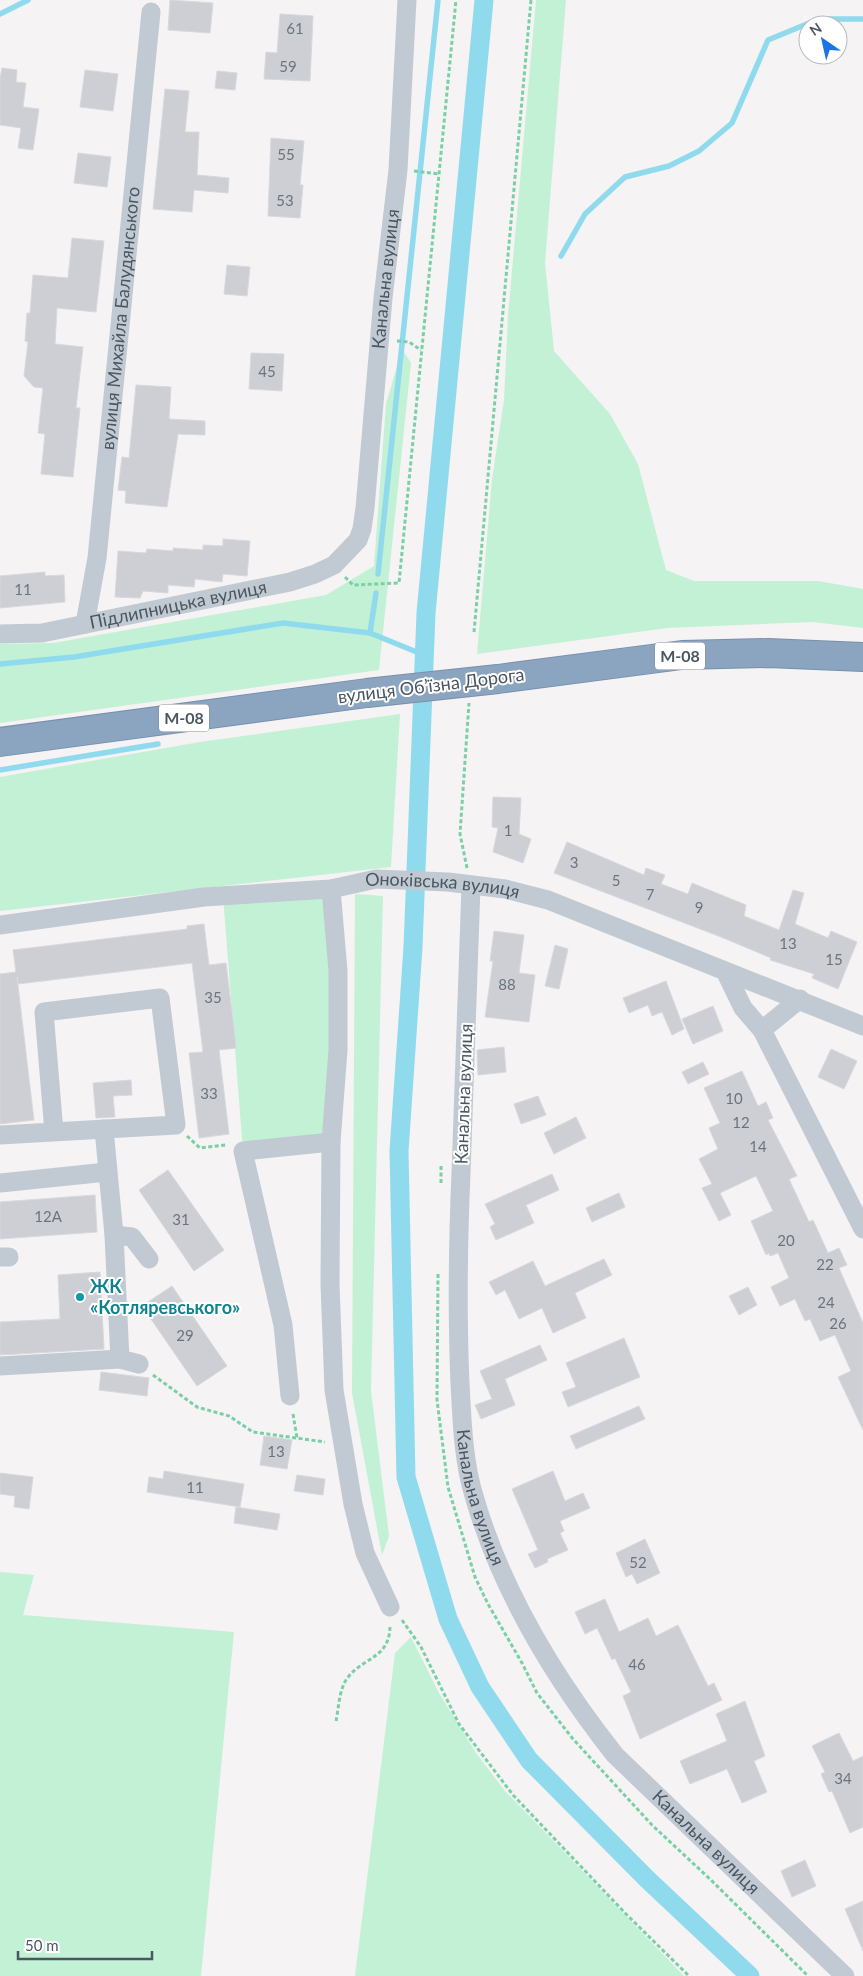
<svg xmlns="http://www.w3.org/2000/svg" width="863" height="1976" font-family="Lato,sans-serif">
	<style>
		.green { fill: #c3f1d5 }
		.lines { fill: none; stroke-linecap: round; stroke-linejoin: round }
		.stream { stroke: #90daee; stroke-width: 5.5 }
		.canal { stroke: #90daee; stroke-width: 19 }
		.building { fill: #cdcfd5; stroke: #d7d9de }
		.highway-casing { stroke: #7690ad; stroke-width: 30 }
		.path { stroke: #7ad0a6; stroke-width: 3; stroke-dasharray: 4 2.5; stroke-linecap: butt }
		.minor { stroke: #c1cad2; stroke-width: 19 }
		.highway { stroke: #8ba5c1; stroke-width: 28 }
		.highway-bridge-casing { stroke: #7690ad; stroke-width: 30; stroke-linecap: butt }
		.highway-bridge { stroke: #8ba5c1; stroke-width: 28 }
		.culture-dot { fill: #0f9aa8; stroke: #fff; stroke-width: 2 }
		.labels { text-anchor: middle; stroke-width: 4; stroke-linejoin: round; paint-order: stroke }
		.number-label { font-size: 15px; fill: #6b747e }
		.shield { fill: #fff; stroke: #808990; stroke-width: 1 }
		.shield-label { font-size: 16px; font-weight: bold; fill: #4a5661 }
		.street-label { font-size: 18px; fill: #4a5661; stroke: #fff }
		.culture-label { font-size: 18px; font-weight: bold; fill: #0d838f; stroke: #fff; text-anchor: start }
	</style>
	<rect width="100%" height="100%" fill="#f5f3f3"/>
	<g class="green">
		<path d="M 536,0 L 566,0 L 545,263 L 554,351 L 610,414 L 638,464 L 666,570 L 694,581 L 818,581 L 863,589 L 863,628 L 813,622 L 667,628 L 477,654 L 492,479 L 504,400 L 508,316 Z"/>
		<path d="M 402,349 L 411,363 L 379,670 L 0,723 L 0,644 L 53,643 L 326,595 L 374,566 L 386,404 Z"/>
		<path d="M 400,714 L 391,867 L 0,911 L 0,777 L 200,742 Z"/>
		<path d="M 331,889 L 331,1142 L 243,1151 L 223,896 Z"/>
		<path d="M 355,894 L 383,896 L 371,1391 L 389,1536 L 382,1555 L 352,1393 Z"/>
		<path d="M 0,1572 L 34,1575 L 23,1615 L 234,1632 L 201,1976 L 0,1976 Z"/>
		<path d="M 411,1637 L 439,1693 L 476,1753 L 505,1791 L 684,1976 L 355,1976 L 395,1653 Z"/>
	</g>
	<g class="lines">
		<g class="stream">
			<path d="M 0,14 L 28,0"/>
			<path d="M 561,256 L 585,214 L 625,177 L 669,166 L 699,151 L 732,123 L 768,40 L 819,19 L 863,19"/>
			<path d="M 378,574 L 438,0"/>
			<path d="M 370,633 L 376,593"/>
			<path d="M 0,664 L 74,657 L 283,623 L 370,633 L 424,655"/>
			<path d="M 0,770 L 158,744"/>
		</g>
		<path class="canal" d="M 484,0 L 426,613 L 413,947 L 399,1151 L 406,1477 L 448,1619 L 480,1687 L 529,1760 L 647,1879 L 750,1976"/>
	</g>
	<g class="building">
		<path d="M 170,0 L 213,3 L 210,33 L 168,30 Z"/>
		<path d="M 280,14 L 313,16 L 310,81 L 264,79 L 266,52 L 277,53 Z"/>
		<path d="M 2,68 L 17,70 L 16,82 L 26,83 L 23,107 L 39,109 L 33,150 L 18,148 L 21,128 L 0,125 L 0,78 Z"/>
		<path d="M 85,70 L 118,74 L 113,111 L 80,107 Z"/>
		<path d="M 217,71 L 237,73 L 235,90 L 215,88 Z"/>
		<path d="M 165,89 L 189,91 L 185,132 L 199,132 L 197,175 L 229,178 L 228,193 L 194,190 L 192,212 L 153,209 Z"/>
		<path d="M 271,138 L 304,141 L 300,185 L 303,185 L 300,218 L 268,216 Z"/>
		<path d="M 78,153 L 111,157 L 107,187 L 74,183 Z"/>
		<path d="M 72,238 L 104,241 L 96,312 L 57,308 L 55,344 L 83,347 L 76,408 L 80,408 L 73,477 L 41,474 L 45,434 L 38,433 L 43,388 L 34,387 L 24,376 L 28,342 L 25,341 L 27,313 L 30,313 L 33,275 L 68,278 Z"/>
		<path d="M 227,265 L 250,267 L 247,296 L 224,294 Z"/>
		<path d="M 251,353 L 284,354 L 282,391 L 249,389 Z"/>
		<path d="M 136,385 L 171,387 L 169,419 L 205,421 L 205,435 L 178,434 L 167,507 L 125,503 L 126,491 L 118,490 L 122,457 L 129,458 Z"/>
		<path d="M 223,539 L 250,541 L 247,576 L 223,574 L 222,582 L 195,579 L 194,587 L 168,585 L 168,593 L 143,591 L 140,598 L 115,597 L 118,551 L 146,553 L 147,549 L 173,551 L 173,548 L 203,550 L 203,545 L 223,546 Z"/>
		<path d="M 45,572 L 45,576 L 64,575 L 65,602 L 0,608 L 0,576 Z"/>
		<path d="M 493,797 L 521,798 L 519,834 L 531,839 L 523,863 L 493,852 L 498,828 L 492,827 Z"/>
		<path d="M 567,842 L 644,875 L 646,868 L 665,875 L 661,884 L 688,894 L 692,883 L 746,905 L 744,916 L 779,930 L 793,890 L 804,893 L 795,924 L 828,938 L 831,931 L 857,942 L 838,989 L 812,978 L 814,974 L 770,960 L 771,958 L 721,937 L 554,873 Z"/>
		<path d="M 204,924 L 209,965 L 226,963 L 234,1028 L 236,1048 L 219,1050 L 229,1134 L 199,1138 L 189,1053 L 203,1052 L 192,963 L 18,984 L 17,977 L 34,1120 L 0,1124 L 0,974 L 16,972 L 13,950 L 187,929 L 187,926 Z"/>
		<path d="M 494,931 L 524,935 L 519,973 L 535,975 L 529,1022 L 485,1017 L 493,961 L 490,961 Z"/>
		<path d="M 555,945 L 568,949 L 559,989 L 545,986 Z"/>
		<path d="M 666,981 L 684,1029 L 672,1035 L 662,1012 L 652,1016 L 648,1005 L 629,1013 L 623,998 Z"/>
		<path d="M 713,1006 L 723,1031 L 693,1044 L 682,1019 Z"/>
		<path d="M 504,1047 L 506,1072 L 478,1075 L 477,1050 Z"/>
		<path d="M 831,1049 L 857,1061 L 844,1089 L 818,1077 Z"/>
		<path d="M 703,1062 L 709,1074 L 688,1084 L 682,1072 Z"/>
		<path d="M 742,1071 L 758,1106 L 766,1102 L 773,1118 L 768,1120 L 797,1176 L 789,1179 L 809,1222 L 813,1220 L 828,1253 L 839,1248 L 847,1265 L 839,1268 L 863,1323 L 863,1430 L 838,1377 L 851,1371 L 835,1335 L 820,1341 L 810,1319 L 805,1321 L 795,1299 L 780,1306 L 771,1287 L 789,1278 L 778,1253 L 770,1256 L 769,1253 L 766,1255 L 751,1221 L 773,1211 L 756,1176 L 720,1193 L 731,1215 L 719,1221 L 702,1188 L 712,1184 L 699,1159 L 718,1149 L 709,1128 L 720,1123 L 704,1088 Z"/>
		<path d="M 131,1080 L 132,1095 L 113,1096 L 115,1117 L 96,1118 L 93,1083 Z"/>
		<path d="M 538,1096 L 546,1115 L 521,1124 L 514,1104 Z"/>
		<path d="M 576,1117 L 586,1138 L 554,1154 L 544,1133 Z"/>
		<path d="M 168,1170 L 224,1250 L 194,1271 L 139,1190 Z"/>
		<path d="M 552,1174 L 559,1190 L 526,1205 L 534,1223 L 496,1240 L 490,1227 L 495,1224 L 485,1204 Z"/>
		<path d="M 619,1193 L 625,1207 L 592,1222 L 586,1208 Z"/>
		<path d="M 95,1195 L 97,1232 L 0,1239 L 0,1202 Z"/>
		<path d="M 604,1259 L 612,1275 L 575,1293 L 586,1318 L 553,1333 L 542,1308 L 519,1319 L 505,1290 L 496,1295 L 489,1282 L 533,1261 L 545,1286 Z"/>
		<path d="M 100,1272 L 104,1349 L 0,1355 L 0,1322 L 60,1319 L 58,1275 Z"/>
		<path d="M 172,1286 L 227,1366 L 197,1386 L 142,1306 Z"/>
		<path d="M 748,1287 L 757,1305 L 739,1315 L 729,1296 Z"/>
		<path d="M 624,1338 L 640,1377 L 568,1407 L 562,1392 L 576,1387 L 566,1363 Z"/>
		<path d="M 540,1345 L 547,1360 L 505,1379 L 515,1405 L 481,1419 L 475,1405 L 492,1399 L 480,1371 Z"/>
		<path d="M 101,1372 L 149,1378 L 147,1396 L 99,1390 Z"/>
		<path d="M 639,1406 L 645,1419 L 576,1449 L 570,1436 Z"/>
		<path d="M 264,1436 L 292,1440 L 287,1469 L 260,1465 Z"/>
		<path d="M 164,1471 L 244,1484 L 240,1507 L 147,1492 L 149,1477 L 163,1479 Z"/>
		<path d="M 553,1471 L 565,1501 L 583,1493 L 590,1508 L 560,1521 L 564,1531 L 560,1533 L 568,1550 L 547,1559 L 548,1562 L 535,1568 L 528,1554 L 538,1550 L 512,1489 Z"/>
		<path d="M 0,1473 L 33,1477 L 29,1509 L 14,1507 L 15,1496 L 0,1494 Z"/>
		<path d="M 297,1475 L 325,1479 L 323,1495 L 294,1491 Z"/>
		<path d="M 236,1507 L 280,1514 L 277,1530 L 234,1523 Z"/>
		<path d="M 645,1539 L 660,1573 L 637,1584 L 632,1574 L 626,1577 L 616,1553 Z"/>
		<path d="M 605,1599 L 619,1632 L 648,1618 L 656,1636 L 678,1625 L 708,1686 L 714,1683 L 722,1700 L 640,1739 L 623,1696 L 631,1692 L 615,1658 L 612,1660 L 597,1628 L 585,1634 L 575,1612 Z"/>
		<path d="M 745,1701 L 765,1756 L 754,1761 L 767,1792 L 742,1803 L 727,1769 L 690,1784 L 680,1761 L 727,1741 L 716,1714 Z"/>
		<path d="M 839,1733 L 853,1761 L 863,1756 L 863,1827 L 850,1833 L 832,1791 L 829,1792 L 821,1774 L 825,1772 L 812,1746 Z"/>
		<path d="M 805,1860 L 816,1886 L 792,1897 L 781,1871 Z"/>
		<path d="M 863,1901 L 863,1951 L 845,1909 Z"/>
	</g>
	<g class="lines">
		<g class="highway-casing">
			<g id="highway">
				<path d="M 498,679 L 682,655 L 768,653 L 863,657"/>
				<path d="M 0,742 L 367,693"/>
			</g>
		</g>
		<g class="path">
			<path d="M 414,171 L 439,174"/>
			<path d="M 397,341 L 409,342 L 421,350"/>
			<path d="M 345,577 L 353,585 L 399,583 L 456,0"/>
			<path d="M 474,632 L 531,0"/>
			<path d="M 467,868 L 460,834 L 469,703"/>
			<path d="M 187,1136 L 200,1148 L 226,1145"/>
			<path d="M 441,1183 L 441,1166"/>
			<path d="M 438,1274 L 437,1400 L 448,1487 L 475,1577 L 488,1604 L 522,1663 L 537,1693 L 573,1739 L 652,1825 L 711,1880 L 808,1976"/>
			<path d="M 153,1375 L 197,1407 L 229,1416 L 253,1432 L 325,1442"/>
			<path d="M 293,1414 L 297,1438"/>
			<path d="M 402,1620 L 421,1647 L 459,1724 L 513,1795 L 627,1915 L 689,1976"/>
			<path d="M 336,1721 C 339,1707 339,1687 349,1676 C 366,1656 390,1658 390,1625"/>
		</g>
		<g class="minor">
			<path id="s1" d="M 85,624 L 97,558 L 151,12"/>
			<path id="s2" d="M 0,634 L 42,633 L 290,582 L 315,574 L 334,565 L 358,540 L 362,529 L 365,508 L 383,298 L 398,170 L 407,0"/>
			<path id="s3" d="M 471,886 C 468,981 465,1077 461,1173 C 458,1243 457,1313 460,1383 C 462,1420 463,1460 474,1496 C 501,1590 555,1679 615,1755 L 845,1976"/>
			<path d="M 331,889 L 338,971 L 338,1050 L 331,1142 L 330,1284 L 334,1390 L 353,1504 L 365,1553 L 390,1607"/>
			<path id="s4" d="M 0,925 L 204,897 L 331,889 L 376,879 L 448,882 L 505,889 L 548,900 L 863,1026"/>
			<path d="M 725,971 L 743,1008 L 762,1030 L 863,1229"/>
			<path d="M 762,1030 L 800,999"/>
			<path d="M 104,1129 L 114,1235 L 120,1359 L 139,1364"/>
			<path d="M 0,1135 L 176,1125 L 160,998 L 44,1012 L 54,1132"/>
			<path d="M 0,1183 L 107,1172"/>
			<path d="M 114,1235 L 132,1237 L 149,1259"/>
			<path d="M 0,1257 L 9,1257"/>
			<path d="M 0,1366 L 120,1359"/>
			<path d="M 290,1396 L 283,1325 L 243,1151 L 331,1142"/>
		</g>
		<use href="#highway" class="highway"/>
		<g class="highway-bridge-casing">
			<path id="highway-bridge" d="M 367,693 L 498,679"/>
		</g>
		<use href="#highway-bridge" class="highway-bridge"/>
	</g>
	<circle class="culture-dot" cx="80" cy="1297" r="5"/>
	<g class="labels">
		<g class="number-label">
			<text x="295" y="34">61</text>
			<text x="288" y="72">59</text>
			<text x="286" y="160">55</text>
			<text x="285" y="206">53</text>
			<text x="267" y="377">45</text>
			<text x="23" y="595">11</text>
			<text x="508" y="836">1</text>
			<text x="574" y="868">3</text>
			<text x="616" y="886">5</text>
			<text x="650" y="900">7</text>
			<text x="699" y="913">9</text>
			<text x="788" y="949">13</text>
			<text x="834" y="965">15</text>
			<text x="507" y="990">88</text>
			<text x="213" y="1003">35</text>
			<text x="209" y="1099">33</text>
			<text x="734" y="1104">10</text>
			<text x="741" y="1128">12</text>
			<text x="758" y="1152">14</text>
			<text x="48" y="1222">12А</text>
			<text x="181" y="1225">31</text>
			<text x="786" y="1246">20</text>
			<text x="825" y="1270">22</text>
			<text x="826" y="1308">24</text>
			<text x="838" y="1329">26</text>
			<text x="185" y="1341">29</text>
			<text x="276" y="1457">13</text>
			<text x="195" y="1493">11</text>
			<text x="638" y="1568">52</text>
			<text x="637" y="1670">46</text>
			<text x="843" y="1784">34</text>
		</g>
		<g class="shield">
			<rect x="655" y="642.5" width="50" height="27" rx="4"/>
			<rect x="159" y="704.5" width="50" height="27" rx="4"/>
		</g>
		<g class="shield-label">
			<text x="680" y="662">М-08</text>
			<text x="184" y="724">М-08</text>
		</g>
		<g class="street-label">
			<text dy="6" stroke="none"><textPath href="#s2" startOffset="640">Канальна вулиця</textPath></text>
			<text dy="6" stroke="none"><textPath href="#s1" startOffset="308">вулиця Михайла Балудянського</textPath></text>
			<text dy="6" stroke="none"><textPath href="#s2" startOffset="181">Підлипницька вулиця</textPath></text>
			<text transform="translate(431 686) rotate(-7)" y="6">вулиця Обʼїзна Дорога</text>
			<text dy="6" stroke="none"><textPath href="#s4" startOffset="446">Оноківська вулиця</textPath></text>
			<text transform="translate(464 1094) rotate(-88)" y="6">Канальна вулиця</text>
			<text dy="6" stroke="none"><textPath href="#s3" startOffset="614">Канальна вулиця</textPath></text>
			<text dy="6" stroke="none"><textPath href="#s3" startOffset="1034">Канальна вулиця</textPath></text>
		</g>
		<g class="culture-label">
			<text x="90" y="1293">ЖК<tspan x="90" dy="21">«Котляревського»</tspan></text>
		</g>
	</g>
	<g transform="translate(823 40) rotate(326)"><circle r="24" fill="#ffffff" stroke="#b7bbc0"/>
	<path d="M0-4L9 19L0 12L-9 19Z" fill="#1a73e8"/>
	<text y="-8" font-size="14" font-weight="bold" text-anchor="middle" fill="#4a5661">N</text>
	</g>
	<path d="M18 1951v8h134v-8" fill="none" stroke="#4a5661" stroke-width="2.5"/>
	<text x="25" y="1951" font-size="15" fill="#4a5661" stroke="#ffffff" stroke-width="4" paint-order="stroke">50 m</text>
</svg>
